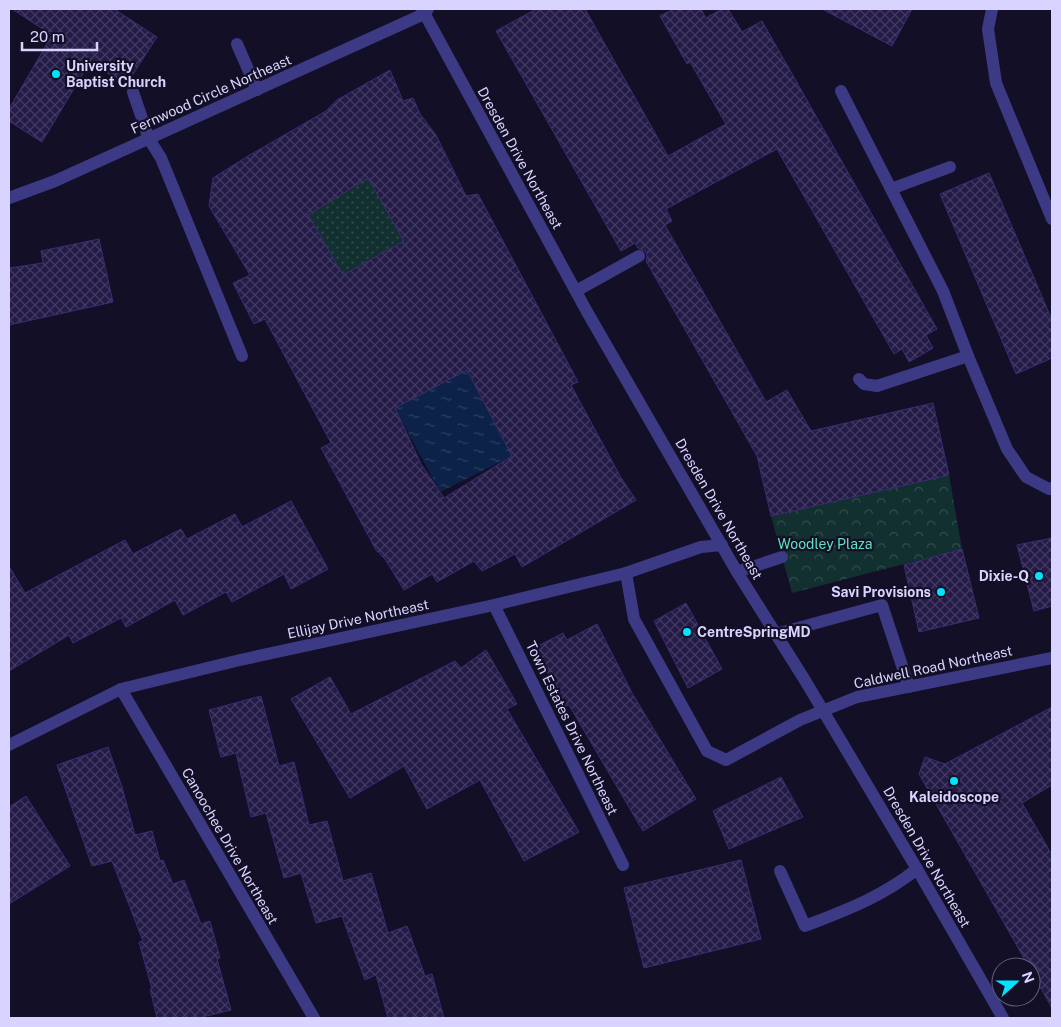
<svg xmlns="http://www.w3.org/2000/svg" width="1061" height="1027" font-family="'Public Sans',sans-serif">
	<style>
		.forest { fill: url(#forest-crowns) }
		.garden { fill: url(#garden-dots) }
		.water { fill: url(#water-ripples) }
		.building { fill: url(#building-cross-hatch); stroke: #3b2d73; fill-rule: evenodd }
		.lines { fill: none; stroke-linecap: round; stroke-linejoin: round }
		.minor { stroke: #3d3a85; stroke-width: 12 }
		.poi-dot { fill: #00e5ff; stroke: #130f26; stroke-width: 2 }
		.labels { text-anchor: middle; stroke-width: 4.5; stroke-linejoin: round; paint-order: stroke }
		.poi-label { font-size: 14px; font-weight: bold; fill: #d9d4ff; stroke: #130f26; text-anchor: start }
		.street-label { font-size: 14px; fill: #d9d4ff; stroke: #130f26 }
		.park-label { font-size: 14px; fill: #5fe0c0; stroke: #130f26 }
	</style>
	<defs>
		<pattern id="forest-crowns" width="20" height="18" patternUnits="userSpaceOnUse" patternTransform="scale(1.25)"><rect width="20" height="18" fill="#12302f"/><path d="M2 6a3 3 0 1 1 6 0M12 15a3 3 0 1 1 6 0" fill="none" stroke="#344d4e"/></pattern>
		<pattern id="garden-dots" width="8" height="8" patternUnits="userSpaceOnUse" patternTransform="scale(1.25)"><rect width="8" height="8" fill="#12302f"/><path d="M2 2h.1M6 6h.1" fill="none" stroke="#344d4e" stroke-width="1.8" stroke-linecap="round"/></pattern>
		<pattern id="water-ripples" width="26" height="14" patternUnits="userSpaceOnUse" patternTransform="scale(1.25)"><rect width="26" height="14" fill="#0c2248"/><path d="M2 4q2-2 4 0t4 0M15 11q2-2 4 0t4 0" fill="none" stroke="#2f4163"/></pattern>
		<pattern id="building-cross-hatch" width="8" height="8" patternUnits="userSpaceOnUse" patternTransform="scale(1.25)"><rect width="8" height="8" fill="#241b47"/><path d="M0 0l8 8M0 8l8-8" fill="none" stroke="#433b63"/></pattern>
	</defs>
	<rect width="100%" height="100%" fill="#130f26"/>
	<path class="forest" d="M 949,475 L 962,549 L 792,593 L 771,516 Z"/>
	<path class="garden" d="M 368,178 L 404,241 L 343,275 L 308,215 Z"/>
	<path class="water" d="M 467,370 L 512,456 L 440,492 L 395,408 Z"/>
	<g class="building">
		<path d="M 12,9 L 114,9 L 157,37 L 126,85 L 90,62 L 42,142 L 9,121 L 9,109 L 52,35 Z"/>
		<path d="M 536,9 L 585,9 L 668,156 L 726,124 L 690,62 L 687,64 L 660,16 L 674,9 L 701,9 L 706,18 L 722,9 L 728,9 L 742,32 L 762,21 L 937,329 L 926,335 L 933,348 L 909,362 L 902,349 L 894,354 L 777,149 L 666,209 L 672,221 L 665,225 L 766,402 L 787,390 L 811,431 L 933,403 L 949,475 L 771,516 L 757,456 L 646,261 L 647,257 L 646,252 L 638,248 L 635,243 L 621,251 L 496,31 Z"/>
		<path d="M 822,9 L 912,9 L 892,46 Z"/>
		<path d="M 390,70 L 403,101 L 413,98 L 420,114 L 436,135 L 466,196 L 478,194 L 578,382 L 571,385 L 620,476 L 636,500 L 522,567 L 515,554 L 482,571 L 474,561 L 437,582 L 432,574 L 404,590 L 385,559 L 376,550 L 321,448 L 331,443 L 265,319 L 254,324 L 233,283 L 250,275 L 209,206 L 213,178 L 248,156 L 326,111 L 337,100 ZM 368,178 L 404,241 L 343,275 L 308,215 ZM 467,370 L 512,456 L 444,498 L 421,464 L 395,408 Z"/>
		<path d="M 989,173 L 1052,320 L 1052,358 L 1016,374 L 940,194 Z"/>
		<path d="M 99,239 L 113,302 L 9,325 L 9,268 L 43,263 L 41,251 Z"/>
		<path d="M 291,501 L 328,569 L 291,589 L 284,574 L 232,602 L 226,592 L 183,615 L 175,600 L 126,627 L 121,618 L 73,643 L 69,635 L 9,671 L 9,566 L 25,593 L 125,540 L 133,554 L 181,529 L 187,539 L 235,514 L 242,527 Z"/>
		<path d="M 1052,538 L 1052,606 L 1034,611 L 1017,545 Z"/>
		<path d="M 962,549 L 979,618 L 919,632 L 904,565 Z"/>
		<path d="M 686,603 L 722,669 L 688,688 L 654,621 Z"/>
		<path d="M 597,624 L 632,693 L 696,799 L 643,831 L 569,705 L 566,706 L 534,648 L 563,633 L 567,640 Z"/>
		<path d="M 486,650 L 517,704 L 507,709 L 579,832 L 524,861 L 480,780 L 427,809 L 404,766 L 350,798 L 291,699 L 330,677 L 351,714 L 455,661 L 461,668 Z"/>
		<path d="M 261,696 L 279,766 L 294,762 L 309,825 L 327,821 L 343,881 L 371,873 L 388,933 L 407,926 L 425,976 L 432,974 L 444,1018 L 388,1018 L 376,975 L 365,980 L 342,916 L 316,923 L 301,873 L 284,878 L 266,813 L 251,817 L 236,753 L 221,757 L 209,710 Z"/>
		<path d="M 1052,707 L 1052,785 L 1022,803 L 1052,855 L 1052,1008 L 1031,971 L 1031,967 L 1029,967 L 919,774 L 925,757 L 945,764 Z"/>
		<path d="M 108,747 L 122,787 L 135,835 L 152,831 L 160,861 L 163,860 L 173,884 L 184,880 L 201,924 L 210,921 L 220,958 L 217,959 L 231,1010 L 198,1018 L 157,1018 L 150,989 L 152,989 L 139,942 L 143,941 L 112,861 L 92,866 L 57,765 Z"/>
		<path d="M 781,777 L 803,817 L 729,849 L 713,811 Z"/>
		<path d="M 26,796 L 70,866 L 9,904 L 9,807 Z"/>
		<path d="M 741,860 L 761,939 L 644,968 L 624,888 Z"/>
	</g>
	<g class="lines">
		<g class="minor">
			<path d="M 422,9 L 586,310 L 737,572 L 806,682 L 917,869 L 1003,1018"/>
			<path d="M 992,9 L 988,29 L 996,83 L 1052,219"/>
			<path d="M 237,44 L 257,90"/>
			<path d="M 841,91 L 943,291 L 968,356 L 877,386 L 864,384 L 859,379"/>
			<path d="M 133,92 L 149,139 L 161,158 L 242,356"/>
			<path d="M 891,189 L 950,167"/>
			<path d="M 9,198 L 55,181 L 424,14 L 428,9"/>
			<path d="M 576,291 L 639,256"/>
			<path d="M 968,356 L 1007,449 L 1026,477 L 1049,489 L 1052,488"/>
			<path d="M 737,572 L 782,557"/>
			<path d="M 626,573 L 634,619 L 707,751 L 726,760 L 800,720 L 857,697 L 1052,658"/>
			<path d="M 494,605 L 623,865"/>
			<path d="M 776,634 L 882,605 L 909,687"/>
			<path d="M 121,689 L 314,1018"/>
			<path d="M 9,745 L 121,689 L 240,660 L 494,605 L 626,573 L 701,547 L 722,545"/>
			<path d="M 780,871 L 805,926 C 846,910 882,897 917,869"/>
		</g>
	</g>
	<g class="poi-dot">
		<circle cx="56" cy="74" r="5"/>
		<circle cx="1039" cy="576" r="5"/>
		<circle cx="941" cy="592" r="5"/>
		<circle cx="687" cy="632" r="5"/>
		<circle cx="954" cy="781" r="5"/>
	</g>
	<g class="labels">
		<g class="poi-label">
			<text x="66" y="71">University<tspan x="66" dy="16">Baptist Church</tspan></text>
			<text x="1029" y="581" text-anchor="end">Dixie-Q</text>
			<text x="931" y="597" text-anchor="end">Savi Provisions</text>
			<text x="697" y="637">CentreSpringMD</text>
			<text x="954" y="802" text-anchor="middle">Kaleidoscope</text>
		</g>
		<g class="street-label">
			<text transform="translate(211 94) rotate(-24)" y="5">Fernwood Circle Northeast</text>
			<text transform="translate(520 158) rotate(61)" y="5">Dresden Drive Northeast</text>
			<text transform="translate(719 509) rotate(60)" y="5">Dresden Drive Northeast</text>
			<text transform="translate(358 619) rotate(-12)" y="5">Ellijay Drive Northeast</text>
			<text transform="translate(933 667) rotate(-12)" y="5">Caldwell Road Northeast</text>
			<text transform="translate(572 728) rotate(64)" y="5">Town Estates Drive Northeast</text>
			<text transform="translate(230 846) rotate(60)" y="5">Canoochee Drive Northeast</text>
			<text transform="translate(927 857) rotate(60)" y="5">Dresden Drive Northeast</text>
		</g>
		<g class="park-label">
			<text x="825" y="549">Woodley Plaza</text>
		</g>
	</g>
	<rect width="1061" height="1027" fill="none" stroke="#d9d4ff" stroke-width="20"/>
	<g transform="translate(1016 982) rotate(69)"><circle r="24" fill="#130f26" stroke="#625e7d"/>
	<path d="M0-4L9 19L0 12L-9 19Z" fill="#00e5ff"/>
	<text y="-8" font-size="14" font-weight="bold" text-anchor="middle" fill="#d9d4ff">N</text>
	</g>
	<path d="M22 42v8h75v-8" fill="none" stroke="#d9d4ff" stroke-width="2.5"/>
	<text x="30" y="42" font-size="15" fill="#d9d4ff" stroke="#130f26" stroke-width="4" paint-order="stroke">20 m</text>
</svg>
